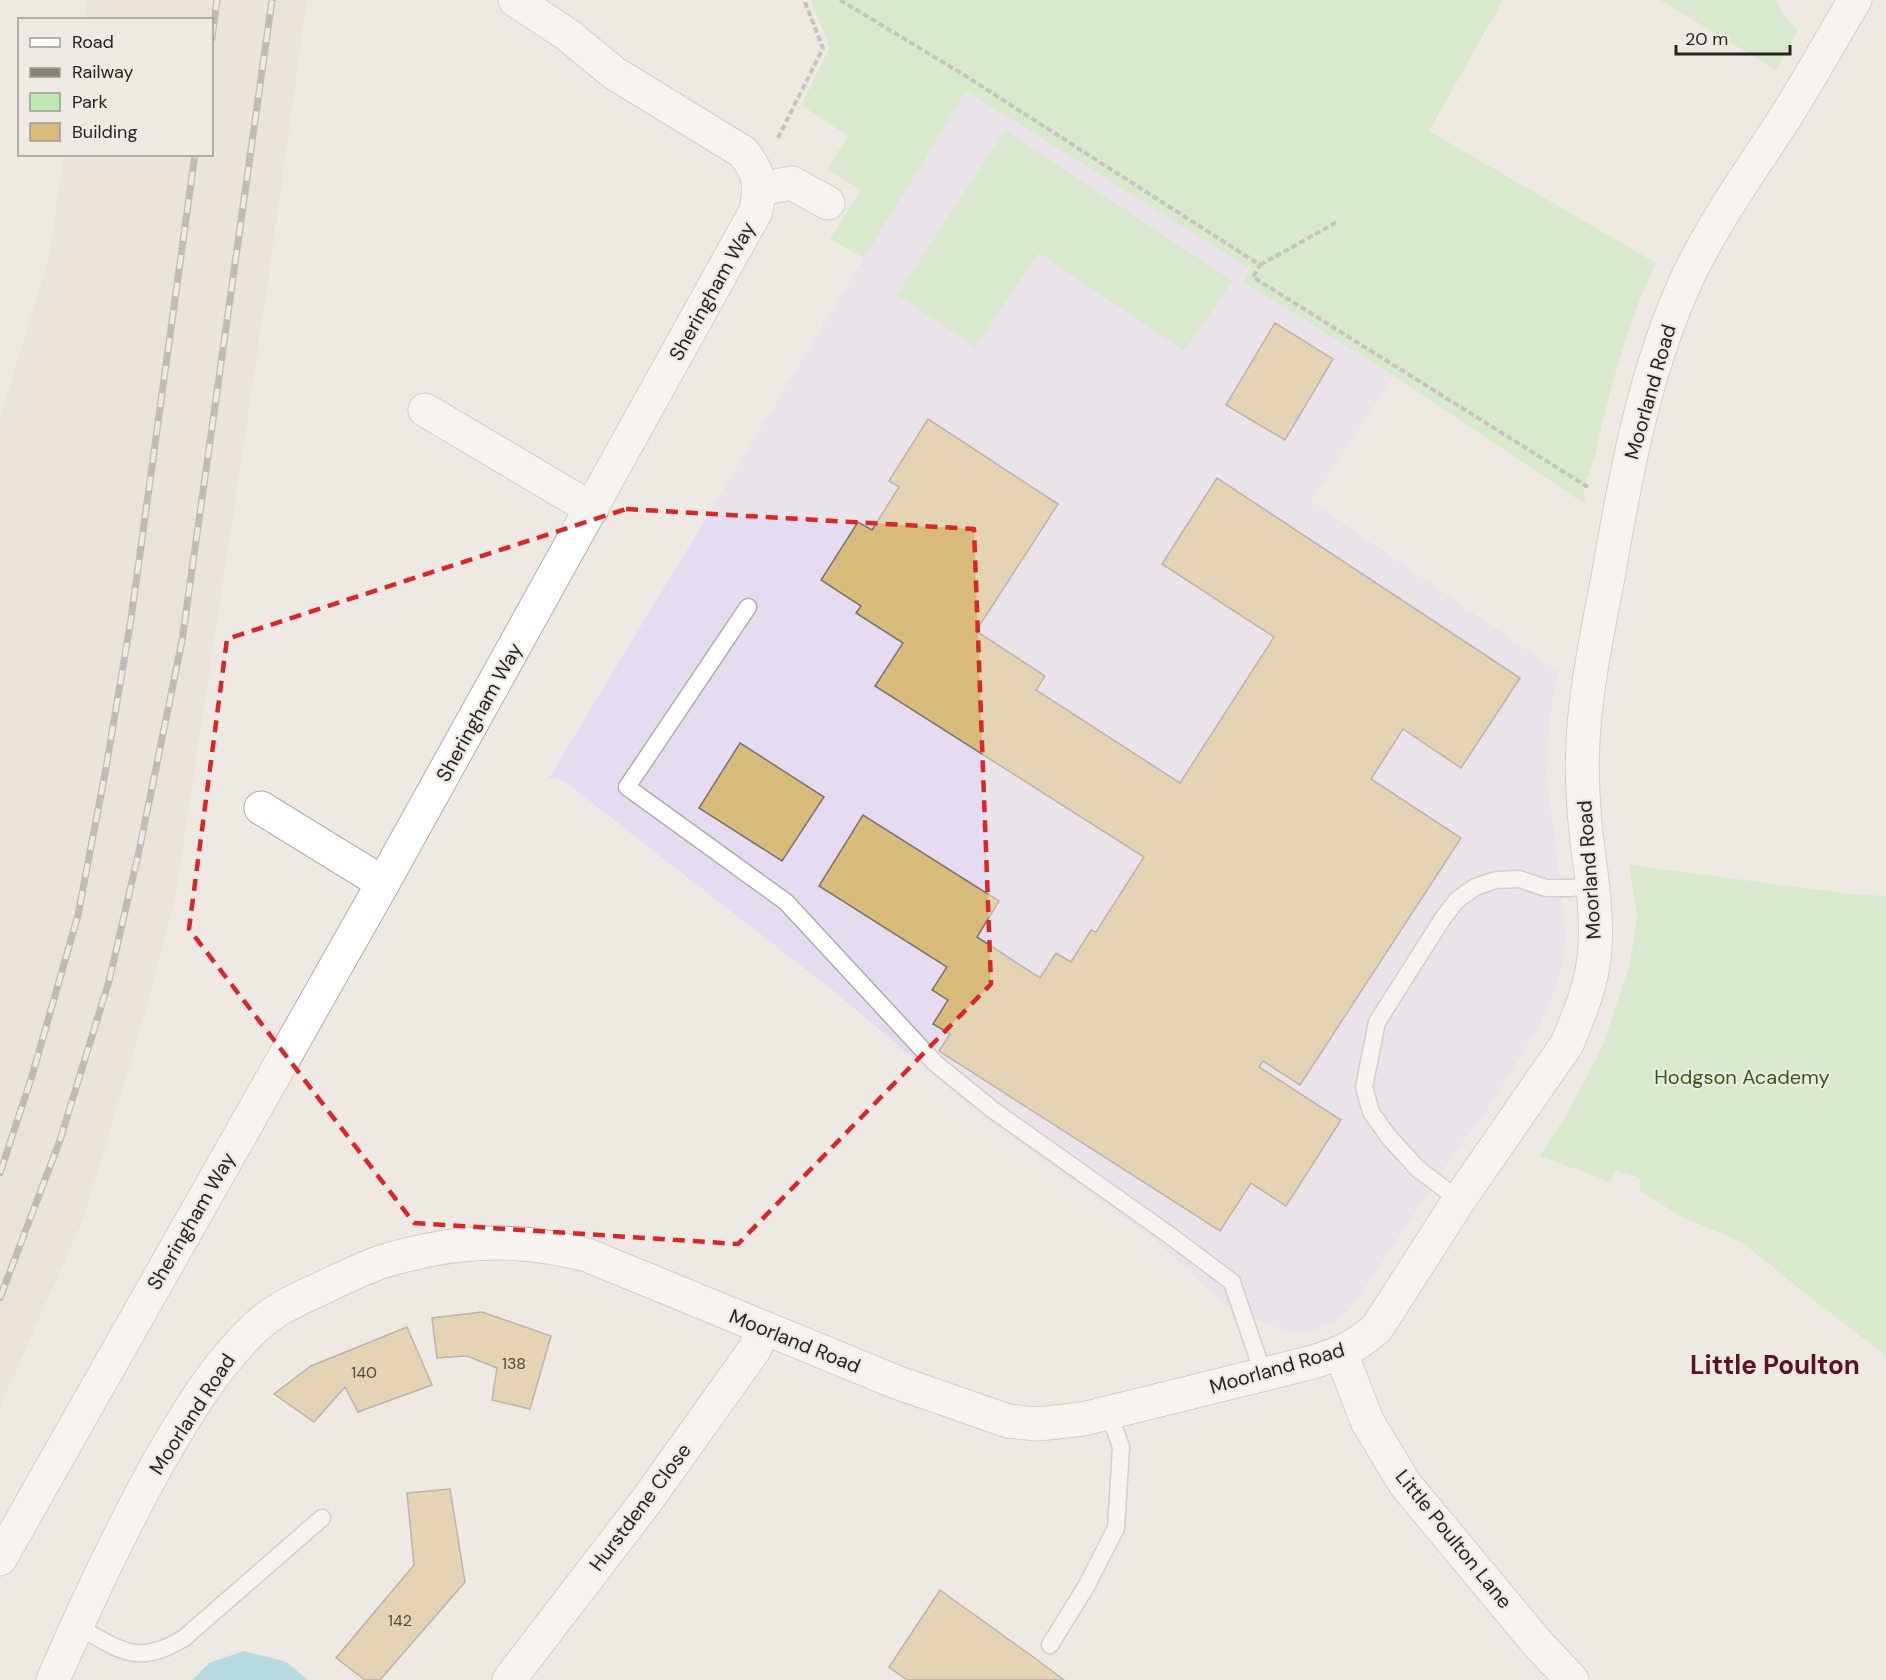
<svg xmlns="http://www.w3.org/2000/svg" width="1886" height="1680" font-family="'DM Sans',sans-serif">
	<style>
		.built { fill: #e4ddcf }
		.education { fill: #e5dcf2 }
		.green { fill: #bfe8b2 }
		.water { fill: #71c7db }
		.building { fill: #d8ba7b; stroke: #78746e; stroke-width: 1.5 }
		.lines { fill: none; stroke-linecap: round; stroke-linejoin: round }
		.service-casing { stroke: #b0ada6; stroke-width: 19 }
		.minor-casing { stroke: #b0ada6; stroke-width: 35 }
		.tertiary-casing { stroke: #b0ada6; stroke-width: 35 }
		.path { stroke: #999691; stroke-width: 4; stroke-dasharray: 6 3; stroke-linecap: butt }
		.service { stroke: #fff; stroke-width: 16 }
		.minor { stroke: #fff; stroke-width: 33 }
		.tertiary { stroke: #fff; stroke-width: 33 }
		.rail-casing { stroke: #86837e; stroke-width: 7 }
		.rail { stroke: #eeeae3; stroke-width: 4.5; stroke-dasharray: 14; stroke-linecap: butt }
		.marked { fill: none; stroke: #d62828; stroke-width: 4.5; stroke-dasharray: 12 8; stroke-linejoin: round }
		.labels { text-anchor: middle; stroke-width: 4.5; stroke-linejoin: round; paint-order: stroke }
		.number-label { font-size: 16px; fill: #524a38 }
		.street-label { font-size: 20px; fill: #252421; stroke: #eeeae3 }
		.park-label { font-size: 20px; fill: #2a5e13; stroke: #eeeae3 }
		.district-label { font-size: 26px; font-weight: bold; fill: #591420; stroke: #eeeae3 }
	</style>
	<rect width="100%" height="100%" fill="#eeeae3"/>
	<path class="built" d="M 87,0 L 307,0 L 265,303 L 175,900 L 141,1027 L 84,1217 L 0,1407 L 0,418 L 48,261 L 64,155 L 212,154 L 212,20 L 85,19 Z"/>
	<path class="education" d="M 965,90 L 1250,269 L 1243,282 L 1394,376 L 1311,501 L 1558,671 L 1550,718 L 1547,778 L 1567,935 L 1562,969 L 1551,1001 L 1540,1025 L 1485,1114 L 1459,1146 L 1350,1310 L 1334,1324 L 1308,1332 L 1291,1333 L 1266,1324 L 1247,1313 L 1244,1306 L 1229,1309 L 1157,1242 L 978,1113 L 836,993 L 564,781 L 549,778 Z"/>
	<g class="green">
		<path d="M 811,0 L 1503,0 L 1429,131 L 1656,263 C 1626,326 1612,383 1596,451 C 1591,473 1581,481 1585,504 L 1394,376 L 1243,282 L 1250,269 L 966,91 L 864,258 L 830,239 L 861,190 L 827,169 L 848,136 L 801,105 L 830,48 Z"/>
		<path d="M 1660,0 L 1776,0 L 1780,10 L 1798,31 L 1776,70 Z"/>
		<path d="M 1005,130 L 1233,281 L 1184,351 L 1039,253 L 975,347 L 897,295 Z"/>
		<path d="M 1629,865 L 1852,894 L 1886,896 L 1886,1355 L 1812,1299 L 1742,1242 L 1682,1217 L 1639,1190 L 1641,1178 L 1615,1170 L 1611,1182 L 1540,1156 L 1569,1110 L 1602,1048 L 1630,964 L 1637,917 Z"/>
	</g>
	<path class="water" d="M 244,1651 L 286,1662 L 308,1680 L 193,1680 L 209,1663 Z"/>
	<g class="building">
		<path d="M 1275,323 L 1333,359 L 1285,440 L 1226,405 Z"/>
		<path d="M 928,419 L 1058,504 L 976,631 L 1045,676 L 1036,690 L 1180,783 L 1274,637 L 1162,564 L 1217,478 L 1520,678 L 1461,768 L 1403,729 L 1371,779 L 1461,838 L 1300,1085 L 1263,1061 L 1259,1067 L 1341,1120 L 1286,1206 L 1251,1183 L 1220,1231 L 939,1051 L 950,1034 L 933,1024 L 948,1000 L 932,990 L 947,967 L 819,886 L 863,815 L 999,901 L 977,937 L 1040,978 L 1056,953 L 1071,962 L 1091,930 L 1096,932 L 1144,857 L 875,686 L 903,643 L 856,613 L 861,606 L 821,580 L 858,522 L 872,530 L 899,487 L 889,481 Z"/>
		<path d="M 740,743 L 824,797 L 782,861 L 699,808 Z"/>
		<path d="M 482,1312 L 551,1336 L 530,1409 L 492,1400 L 497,1368 L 467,1356 L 437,1358 L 432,1318 Z"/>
		<path d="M 407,1327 L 432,1385 L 358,1412 L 345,1387 L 314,1422 L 274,1394 L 311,1366 Z"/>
		<path d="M 450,1489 L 465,1582 L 380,1680 L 365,1680 L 336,1658 L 414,1565 L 407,1493 Z"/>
		<path d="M 940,1590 L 1036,1659 L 1064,1680 L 907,1680 L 889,1667 Z"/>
	</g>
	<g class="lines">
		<g class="service-casing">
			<g id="service">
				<path d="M 748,607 L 627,787 L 786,902 L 935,1063 L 993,1110 L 1168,1234 L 1232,1282 L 1263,1373"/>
				<path d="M 1459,1200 L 1418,1169 L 1388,1136 L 1371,1112 L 1364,1087 L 1377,1022 L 1443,918 L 1457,900 L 1475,887 L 1496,880 L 1519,879 L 1546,888 L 1572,888 L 1594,884"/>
				<path d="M 77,1626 C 120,1650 138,1667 184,1638 L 322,1518"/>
				<path d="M 1050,1645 L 1087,1585 L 1116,1528 L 1121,1447 L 1109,1413"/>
			</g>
		</g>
		<g class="minor-casing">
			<g id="minor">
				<path d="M 760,189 L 792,183 L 828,203"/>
				<path d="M 425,410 L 592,509"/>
				<path d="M 261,808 L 383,883"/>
				<path d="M 1341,1353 L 1367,1421 L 1405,1484 L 1538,1644 L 1572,1680"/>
				<path d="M 0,1559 L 383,883 L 756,211 C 761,185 760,173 743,152 L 614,73 L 568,35 L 515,0"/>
				<path d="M 509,1680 L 647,1500 L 754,1350 L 764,1329"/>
			</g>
		</g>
		<g class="tertiary-casing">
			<path id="tertiary" d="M 53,1680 C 85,1606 119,1534 158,1463 C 186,1415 215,1365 256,1327 C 274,1309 299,1299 322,1288 C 341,1279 361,1269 381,1262 C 433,1246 492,1238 547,1247 C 560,1249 574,1252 587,1255 L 896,1382 L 1008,1421 L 1038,1424 L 1083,1419 L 1313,1362 C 1341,1353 1354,1348 1377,1328 L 1459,1200 L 1567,1044 C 1580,1013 1593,982 1595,948 C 1598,900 1587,857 1584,809 C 1581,772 1582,735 1587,698 C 1592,656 1601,614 1609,572 C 1625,478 1643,380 1681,292 C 1707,232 1745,179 1781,124 C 1807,84 1830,41 1855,0"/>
		</g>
		<g class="path">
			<path d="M 840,0 L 961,73 L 1260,265 L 1253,277 L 1588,487"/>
			<path d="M 778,138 L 823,48 L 804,0"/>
			<path d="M 1260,265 L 1337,222"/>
		</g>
		<use href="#service" class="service"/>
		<use href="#minor" class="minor"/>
		<use href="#tertiary" class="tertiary"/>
		<g class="rail-casing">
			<g id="rail">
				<path d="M 212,38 L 217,0"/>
				<path d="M 0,1173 L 32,1076 L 78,915 L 106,768 L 131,619 L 195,154"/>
				<path d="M 0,1298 L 60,1140 L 109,981 L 139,851 L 182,641 L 272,0"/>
			</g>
		</g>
		<use href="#rail" class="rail"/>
	</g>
	<path d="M0 0H1886V1680H0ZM 626,509 L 974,529 L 991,984 L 738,1244 L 414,1223 L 189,929 L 227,639 Z" fill="#eeeae3" fill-opacity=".55" fill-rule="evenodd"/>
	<path class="marked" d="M 626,509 L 974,529 L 991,984 L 738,1244 L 414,1223 L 189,929 L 227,639 Z"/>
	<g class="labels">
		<g class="number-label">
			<text x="514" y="1369">138</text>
			<text x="364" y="1378">140</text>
			<text x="400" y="1626">142</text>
		</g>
		<g class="street-label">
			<text transform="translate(712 291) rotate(-61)" y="7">Sheringham Way</text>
			<text transform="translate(1650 392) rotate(-74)" y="7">Moorland Road</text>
			<text transform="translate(479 712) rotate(-61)" y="7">Sheringham Way</text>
			<text transform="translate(1589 870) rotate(-94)" y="7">Moorland Road</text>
			<text transform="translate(191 1221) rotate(-60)" y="7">Sheringham Way</text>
			<text transform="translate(795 1341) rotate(22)" y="7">Moorland Road</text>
			<text transform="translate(1277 1368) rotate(-16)" y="7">Moorland Road</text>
			<text transform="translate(192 1414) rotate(-57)" y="7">Moorland Road</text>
			<text transform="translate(640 1507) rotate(-53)" y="7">Hurstdene Close</text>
			<text transform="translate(1454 1539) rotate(51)" y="7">Little Poulton Lane</text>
		</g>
		<g class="park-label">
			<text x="1742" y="1084">Hodgson Academy</text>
		</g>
		<g class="district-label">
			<text x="1775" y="1374">Little Poulton</text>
		</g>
	</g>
	<rect x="18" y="18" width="195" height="138" fill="#eeeae3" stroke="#9e9b95" stroke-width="1.5"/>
	<rect x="30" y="38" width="30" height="9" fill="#ffffff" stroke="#9e9b95" stroke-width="1.5"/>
	<text x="72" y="48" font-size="18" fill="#252421">Road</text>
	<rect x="30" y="68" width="30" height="9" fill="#86837e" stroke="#9e9b95" stroke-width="1.5"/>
	<text x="72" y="78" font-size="18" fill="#252421">Railway</text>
	<rect x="30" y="93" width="30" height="18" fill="#bfe8b2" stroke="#9e9b95" stroke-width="1.5"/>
	<text x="72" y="108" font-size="18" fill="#252421">Park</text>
	<rect x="30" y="123" width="30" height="18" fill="#d8ba7b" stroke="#9e9b95" stroke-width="1.5"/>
	<text x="72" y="138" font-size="18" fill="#252421">Building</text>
	<path d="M1676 45v9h114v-9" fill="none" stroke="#252421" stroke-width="3"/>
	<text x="1685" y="45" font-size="18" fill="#252421" stroke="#eeeae3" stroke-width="4.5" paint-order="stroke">20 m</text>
</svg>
